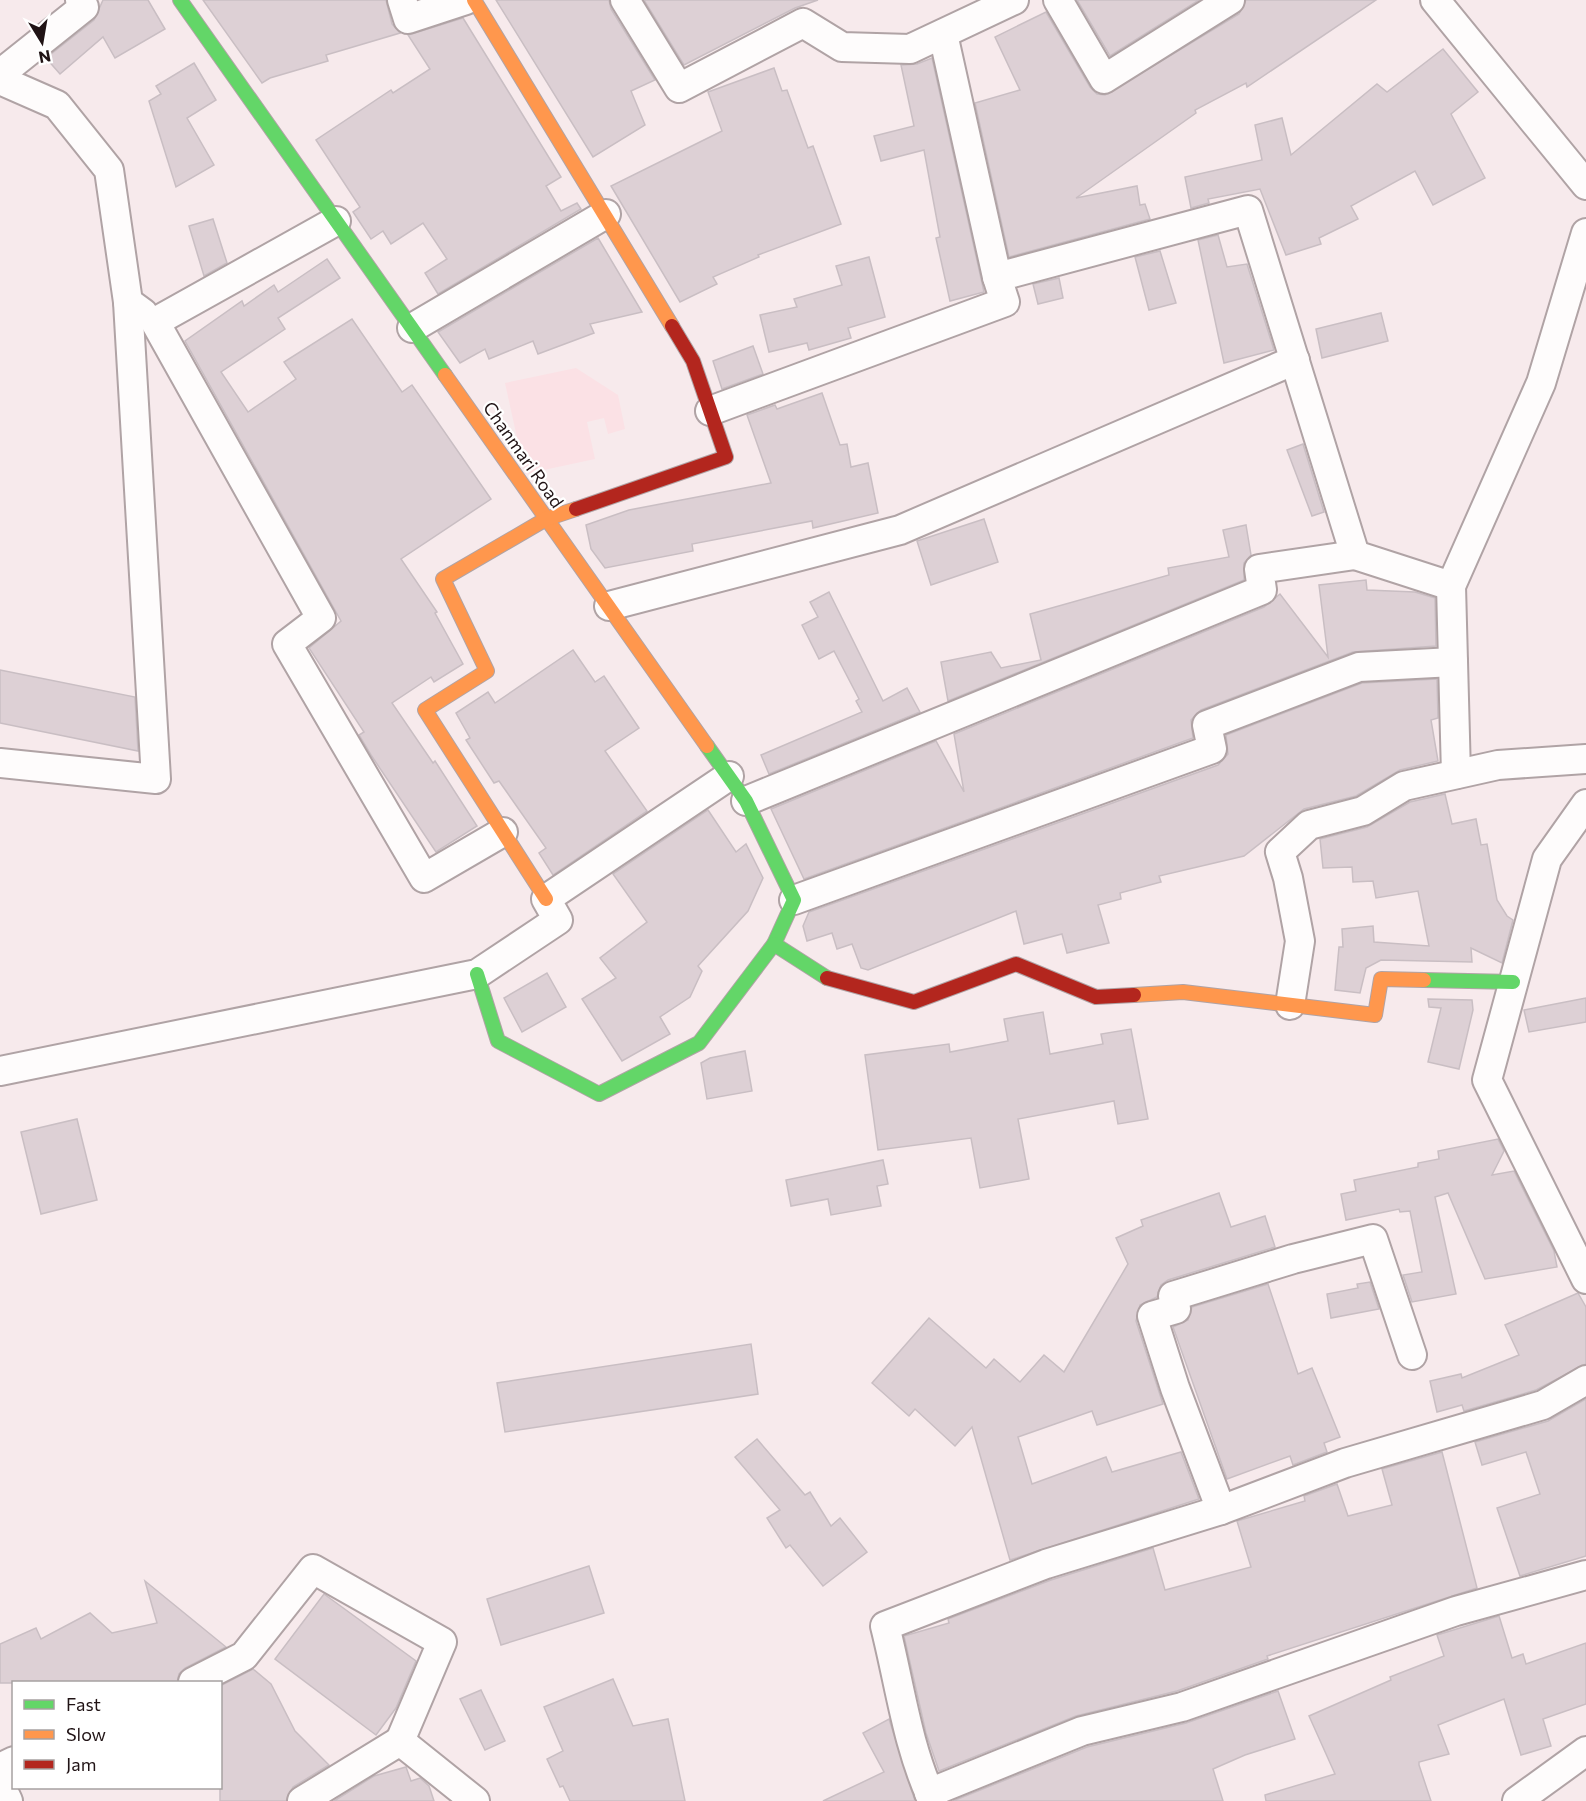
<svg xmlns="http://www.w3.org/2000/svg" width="1586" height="1801" font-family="Commissioner,sans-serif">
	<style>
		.built { fill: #fbe1e5 }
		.building { fill: #ddd0d5; stroke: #c9bec3; stroke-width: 1.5 }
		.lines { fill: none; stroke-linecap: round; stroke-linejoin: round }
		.street-casing { stroke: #b0a3a5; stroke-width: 32 }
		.fast-casing { stroke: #b0a3a5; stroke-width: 16 }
		.slow-casing { stroke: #b0a3a5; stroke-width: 16 }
		.jam-casing { stroke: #b0a3a5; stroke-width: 16 }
		.street { stroke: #fefcfc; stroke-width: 28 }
		.fast { stroke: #63d668; stroke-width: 14 }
		.slow { stroke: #ff974d; stroke-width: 14 }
		.jam { stroke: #b3261e; stroke-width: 14 }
		.labels { text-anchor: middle; stroke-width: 4.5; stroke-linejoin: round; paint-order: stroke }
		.street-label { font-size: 18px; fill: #201315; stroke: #fff }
	</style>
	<rect width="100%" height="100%" fill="#f7eaec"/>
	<path class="built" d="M 576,368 L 618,395 L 625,429 L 608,434 L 604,418 L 587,422 L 595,459 L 525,474 L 505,383 Z"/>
	<g class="building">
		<path d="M 103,0 L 148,0 L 165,29 L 115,58 L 103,37 L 60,74 L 46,58 L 94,20 Z"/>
		<path d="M 203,0 L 386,0 L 392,24 L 400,33 L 326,55 L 328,61 L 270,78 L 262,83 Z"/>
		<path d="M 496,0 L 609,0 L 611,9 L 655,80 L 631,91 L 645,125 L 593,157 Z"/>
		<path d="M 644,0 L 818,0 L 795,8 L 684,65 Z"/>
		<path d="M 1077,0 L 1199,0 L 1110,56 Z"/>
		<path d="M 1246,0 L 1376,0 L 1247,87 L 1246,83 L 1195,110 L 1196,113 L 1076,198 L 1137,186 L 1140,205 L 1145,204 L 1150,219 L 1009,257 L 975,103 L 1020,90 L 995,37 L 1046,12 L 1090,87 L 1097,94 L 1105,95 L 1239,14 Z"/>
		<path d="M 463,18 L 561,177 L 546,186 L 561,211 L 577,203 L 581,209 L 438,294 L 425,273 L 447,259 L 423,223 L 391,244 L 383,231 L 371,239 L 353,212 L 360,207 L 316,140 L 391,90 L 393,93 L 430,69 L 408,35 Z"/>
		<path d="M 1443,49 L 1478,92 L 1451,114 L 1485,178 L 1433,205 L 1415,171 L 1351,206 L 1358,219 L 1319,238 L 1321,244 L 1286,255 L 1260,189 L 1208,199 L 1209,203 L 1191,208 L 1185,177 L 1262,160 L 1255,125 L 1282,118 L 1291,155 L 1377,84 L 1387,92 Z"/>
		<path d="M 932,58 L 984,292 L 950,301 L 936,238 L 940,237 L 924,150 L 881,161 L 874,136 L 914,126 L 901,65 L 917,64 Z"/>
		<path d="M 194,63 L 216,100 L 187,118 L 214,165 L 176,187 L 149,101 L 161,94 L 156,86 Z"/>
		<path d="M 774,68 L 782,91 L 787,90 L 808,148 L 813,146 L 841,224 L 758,255 L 759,257 L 713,277 L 717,284 L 680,302 L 611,186 L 722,131 L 708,92 Z"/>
		<path d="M 213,219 L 227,263 L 204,276 L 189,226 Z"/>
		<path d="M 1218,235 L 1227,267 L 1247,264 L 1274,350 L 1224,363 L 1198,240 Z"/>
		<path d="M 598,238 L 642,312 L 590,324 L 594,333 L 538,354 L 533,341 L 489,359 L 485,349 L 460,363 L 438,332 Z"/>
		<path d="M 1160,251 L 1176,303 L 1149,310 L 1135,257 Z"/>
		<path d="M 869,257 L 885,317 L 848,328 L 851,338 L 809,350 L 807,343 L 769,352 L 760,315 L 797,307 L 794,299 L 842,285 L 836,266 Z"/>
		<path d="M 327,259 L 340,278 L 278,318 L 285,329 L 221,372 L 248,412 L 296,379 L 284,362 L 352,319 L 402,392 L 412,385 L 491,499 L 401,559 L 437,612 L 435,613 L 463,664 L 434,682 L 431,677 L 392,703 L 433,763 L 435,761 L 477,826 L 436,852 L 371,755 L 359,735 L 364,732 L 309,648 L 341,621 L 185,341 L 242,301 L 244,306 L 274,285 L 278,292 Z"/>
		<path d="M 1059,278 L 1063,298 L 1038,304 L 1033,284 Z"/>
		<path d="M 1381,313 L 1388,341 L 1322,358 L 1316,329 Z"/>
		<path d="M 753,346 L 763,374 L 722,389 L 713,361 Z"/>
		<path d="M 822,393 L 840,445 L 847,444 L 851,467 L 868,463 L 878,513 L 813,528 L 812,521 L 692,544 L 693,551 L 605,568 L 591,549 L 586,525 L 629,510 L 771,483 L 747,415 L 775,405 L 777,409 Z"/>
		<path d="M 1303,444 L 1324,512 L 1312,516 L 1287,450 Z"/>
		<path d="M 984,519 L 998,562 L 931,585 L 917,541 Z"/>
		<path d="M 1246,525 L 1251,555 L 1244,563 L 1244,580 L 948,701 L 941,662 L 991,652 L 1001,668 L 1041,660 L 1030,614 L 1169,575 L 1168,568 L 1229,557 L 1223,530 Z"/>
		<path d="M 1366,580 L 1367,590 L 1415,592 L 1435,598 L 1436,646 L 1353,652 L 1201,710 L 1191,720 L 1193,738 L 804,879 L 771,809 L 936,741 L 964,792 L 954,734 L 1264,607 L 1280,594 L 1328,657 L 1319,585 Z"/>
		<path d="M 829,592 L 883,701 L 907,688 L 920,712 L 769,774 L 761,755 L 862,712 L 856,701 L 859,699 L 834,651 L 819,659 L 802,625 L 818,617 L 810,602 Z"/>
		<path d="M 573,650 L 595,682 L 604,676 L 639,728 L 605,751 L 647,811 L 553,875 L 539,853 L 546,848 L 499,781 L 494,783 L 466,740 L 470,738 L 456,713 L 488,692 L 495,703 Z"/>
		<path d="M 0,670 L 135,697 L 138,751 L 0,723 Z"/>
		<path d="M 1437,679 L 1438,718 L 1431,720 L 1438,761 L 1400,770 L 1356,796 L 1304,809 L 1244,856 L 1159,876 L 1161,882 L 1120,893 L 1121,899 L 1098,905 L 1109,943 L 1067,953 L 1062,934 L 1024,944 L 1016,911 L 868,970 L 861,968 L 852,944 L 837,949 L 832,933 L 807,941 L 803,926 L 809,912 L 1218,765 L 1228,754 L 1226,735 L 1362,683 Z"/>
		<path d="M 1445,794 L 1452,824 L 1476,819 L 1481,845 L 1487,844 L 1497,900 L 1507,916 L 1513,920 L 1502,963 L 1471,948 L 1472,962 L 1381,960 L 1366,968 L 1360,993 L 1335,990 L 1339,947 L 1343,947 L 1342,929 L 1373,926 L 1374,942 L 1429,946 L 1418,891 L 1376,898 L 1373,881 L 1353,882 L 1352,867 L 1323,868 L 1320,839 L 1367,827 L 1410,802 Z"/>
		<path d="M 708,810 L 736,852 L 746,844 L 763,878 L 748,911 L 698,966 L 702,971 L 690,997 L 660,1017 L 670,1034 L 622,1061 L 582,999 L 616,978 L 600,958 L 647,922 L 613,874 Z"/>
		<path d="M 547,973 L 566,1007 L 522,1032 L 504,998 Z"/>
		<path d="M 1586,998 L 1586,1022 L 1529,1032 L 1524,1010 Z"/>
		<path d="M 1428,999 L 1472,1000 L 1473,1010 L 1459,1069 L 1428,1062 L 1441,1008 L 1429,1007 Z"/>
		<path d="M 1043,1012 L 1050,1054 L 1103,1044 L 1101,1034 L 1131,1029 L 1148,1119 L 1118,1124 L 1114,1101 L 1018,1119 L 1029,1179 L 980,1188 L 971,1138 L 878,1150 L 865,1055 L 949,1044 L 950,1052 L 1008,1041 L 1004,1019 Z"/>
		<path d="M 745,1051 L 752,1091 L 707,1099 L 701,1063 L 710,1058 Z"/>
		<path d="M 77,1119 L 97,1200 L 41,1214 L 21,1132 Z"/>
		<path d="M 1498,1139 L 1504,1151 L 1492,1175 L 1514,1171 L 1554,1251 L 1557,1267 L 1485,1279 L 1448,1193 L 1435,1197 L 1456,1294 L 1412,1302 L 1403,1275 L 1422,1272 L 1410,1211 L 1400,1212 L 1399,1209 L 1346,1220 L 1341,1194 L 1356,1191 L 1354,1180 L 1418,1167 L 1418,1163 L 1439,1159 L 1438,1151 Z"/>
		<path d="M 883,1160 L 888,1184 L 877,1186 L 881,1206 L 831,1215 L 828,1199 L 791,1206 L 786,1180 Z"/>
		<path d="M 1219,1193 L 1231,1227 L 1265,1216 L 1275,1247 L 1168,1280 L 1161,1285 L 1157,1297 L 1140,1305 L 1136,1321 L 1163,1404 L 1097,1425 L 1092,1411 L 1018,1437 L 1032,1484 L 1106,1457 L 1112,1472 L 1181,1452 L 1199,1499 L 1010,1560 L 972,1427 L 955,1446 L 915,1409 L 909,1416 L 872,1383 L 929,1318 L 986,1368 L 994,1359 L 1020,1382 L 1044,1355 L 1064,1372 L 1128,1264 L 1116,1238 L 1143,1226 L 1141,1220 Z"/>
		<path d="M 1370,1282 L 1379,1309 L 1331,1318 L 1327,1294 L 1358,1288 L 1357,1284 Z"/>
		<path d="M 1268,1284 L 1298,1374 L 1312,1368 L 1340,1437 L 1324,1443 L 1327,1452 L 1293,1465 L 1290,1456 L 1227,1479 L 1173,1327 L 1188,1320 L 1192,1307 Z"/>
		<path d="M 1578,1293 L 1586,1307 L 1586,1364 L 1536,1390 L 1464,1411 L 1462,1405 L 1437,1412 L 1430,1381 L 1461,1374 L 1462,1378 L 1519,1355 L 1505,1325 Z"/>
		<path d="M 751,1344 L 758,1394 L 505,1432 L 497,1383 Z"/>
		<path d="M 1586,1399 L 1586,1556 L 1520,1576 L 1497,1508 L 1540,1494 L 1526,1452 L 1482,1465 L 1475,1442 L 1548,1421 Z"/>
		<path d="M 757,1439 L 805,1495 L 810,1492 L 831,1526 L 840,1518 L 867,1552 L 823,1586 L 790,1545 L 786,1548 L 767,1518 L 780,1510 L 735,1457 Z"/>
		<path d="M 1442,1452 L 1477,1588 L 1267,1656 L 1268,1659 L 1177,1691 L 1076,1716 L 939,1771 L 926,1733 L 904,1636 L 949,1623 L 948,1619 L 1051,1580 L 1153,1548 L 1165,1590 L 1251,1567 L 1237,1521 L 1305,1501 L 1304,1496 L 1337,1484 L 1348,1516 L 1392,1505 L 1382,1469 Z"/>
		<path d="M 589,1566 L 604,1613 L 501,1645 L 487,1599 Z"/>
		<path d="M 145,1581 L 226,1647 L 185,1668 L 179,1674 L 177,1683 L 0,1683 L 0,1644 L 36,1628 L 41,1639 L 90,1613 L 112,1633 L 157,1623 Z"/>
		<path d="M 324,1594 L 416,1661 L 396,1708 L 376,1735 L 275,1659 Z"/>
		<path d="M 1499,1616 L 1512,1658 L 1523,1654 L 1526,1664 L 1586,1643 L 1586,1704 L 1543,1719 L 1551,1746 L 1521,1755 L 1504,1699 L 1438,1725 L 1449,1754 L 1419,1762 L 1419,1765 L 1431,1801 L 1266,1801 L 1265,1795 L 1335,1774 L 1309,1716 L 1391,1680 L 1390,1677 L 1444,1656 L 1437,1635 Z"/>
		<path d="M 253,1669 L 271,1684 L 295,1731 L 329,1765 L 293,1787 L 286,1801 L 220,1801 L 220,1686 Z"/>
		<path d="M 613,1679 L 633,1726 L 668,1719 L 685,1801 L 570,1801 L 563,1786 L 560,1787 L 547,1759 L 563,1751 L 544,1707 Z"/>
		<path d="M 481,1690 L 505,1741 L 485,1750 L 460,1699 Z"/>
		<path d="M 1278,1691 L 1295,1739 L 1245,1755 L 1213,1769 L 1223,1801 L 953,1801 L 1087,1747 L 1186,1723 Z"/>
		<path d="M 889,1719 L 915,1801 L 823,1801 L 884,1772 L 863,1733 Z"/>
		<path d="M 406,1767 L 411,1781 L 420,1778 L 429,1786 L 434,1801 L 334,1801 L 374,1776 Z"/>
	</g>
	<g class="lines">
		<g class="street-casing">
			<g id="street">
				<path d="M 402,0 L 408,19 L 466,0"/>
				<path d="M 625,0 L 679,88 L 803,23 L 842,47 L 910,49 L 1014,0"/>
				<path d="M 1058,0 L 1104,79 L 1230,0"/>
				<path d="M 1435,0 L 1586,185"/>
				<path d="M 943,34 L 997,277"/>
				<path d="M 0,74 L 84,7 L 80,0"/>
				<path d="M 0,80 L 57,105 L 109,170 L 128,302 L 143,313"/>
				<path d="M 336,221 L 155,322 L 321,618 L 287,644 L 424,878 L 503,832"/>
				<path d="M 412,328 L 606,214"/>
				<path d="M 710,411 L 1005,302 L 997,277 L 1248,210 L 1355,555 L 1451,586"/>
				<path d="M 609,606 L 900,530 L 1295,360"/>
				<path d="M 0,763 L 156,779 L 128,302"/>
				<path d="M 1456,774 L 1451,586 L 1541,383 L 1586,233"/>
				<path d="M 746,801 L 1262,590 L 1259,569 L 1355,555"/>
				<path d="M 1586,804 L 1547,859 L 1487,1080 L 1586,1279"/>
				<path d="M 794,900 L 1212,749 L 1207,725 L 1359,667 L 1453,662"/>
				<path d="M 1290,1005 L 1300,941 L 1288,878 L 1280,852 L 1309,825 L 1363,811 L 1404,786 L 1498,765 L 1586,759"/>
				<path d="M 0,1071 L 477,974 L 558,920 L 546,899 L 729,776"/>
				<path d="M 1221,1510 L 1175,1388 L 1152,1316 L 1176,1309 L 1173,1296 L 1293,1259 L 1373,1239 L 1412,1355"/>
				<path d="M 193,1682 L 244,1656 L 313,1569 L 442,1642 L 400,1741"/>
				<path d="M 0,1768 L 14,1761"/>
				<path d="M 0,1784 L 8,1801"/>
				<path d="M 929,1793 L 1082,1731 L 1182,1707 L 1456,1611 L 1586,1575"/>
				<path d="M 302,1801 L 400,1741 L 475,1801"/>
				<path d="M 933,1801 C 907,1746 900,1685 885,1626 L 1046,1564 L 1221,1510 L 1345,1463 L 1543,1405 L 1586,1380"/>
				<path d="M 1517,1801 L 1586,1751"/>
			</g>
		</g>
		<g class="fast-casing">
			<g id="fast">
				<path d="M 180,0 L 445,375"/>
				<path d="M 707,746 L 746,801 L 794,900 L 774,944"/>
				<path d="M 477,974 L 498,1041 L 599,1094 L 699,1043 L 774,944 L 827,978"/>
				<path d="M 1424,980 L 1513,982"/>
			</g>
		</g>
		<g class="slow-casing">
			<g id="slow">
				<path d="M 474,0 L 672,326"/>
				<path d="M 445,375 L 707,746"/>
				<path d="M 546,899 L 425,710 L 487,671 L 443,579 L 546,519 L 576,509"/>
				<path d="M 1134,995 L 1183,992 L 1375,1015 L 1381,979 L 1424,980"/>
			</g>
		</g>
		<g class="jam-casing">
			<g id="jam">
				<path d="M 576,509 L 726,457 L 693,361 L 672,326"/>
				<path d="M 827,978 L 914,1002 L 1016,964 L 1096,997 L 1134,995"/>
			</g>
		</g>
		<use href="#street" class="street"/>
		<use href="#fast" class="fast"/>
		<use href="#slow" class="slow"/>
		<use href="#jam" class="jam"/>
	</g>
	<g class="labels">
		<g class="street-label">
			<text transform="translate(523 455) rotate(55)" y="6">Chanmari Road</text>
		</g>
	</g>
	<rect x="12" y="1681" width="210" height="108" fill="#ffffff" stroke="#a6a1a1" stroke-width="1.5"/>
	<rect x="24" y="1700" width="30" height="9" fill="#63d668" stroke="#a6a1a1" stroke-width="1.5"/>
	<text x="66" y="1711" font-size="18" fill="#201315">Fast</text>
	<rect x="24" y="1730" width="30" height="9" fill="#ff974d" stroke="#a6a1a1" stroke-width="1.5"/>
	<text x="66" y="1741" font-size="18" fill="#201315">Slow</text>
	<rect x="24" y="1760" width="30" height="9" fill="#b3261e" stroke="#a6a1a1" stroke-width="1.5"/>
	<text x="66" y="1771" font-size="18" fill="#201315">Jam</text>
	<g transform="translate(42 42) rotate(169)" stroke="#ffffff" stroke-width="4.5" paint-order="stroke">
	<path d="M0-4.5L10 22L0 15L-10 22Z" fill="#201315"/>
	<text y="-9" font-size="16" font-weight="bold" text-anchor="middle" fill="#201315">N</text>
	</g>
</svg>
